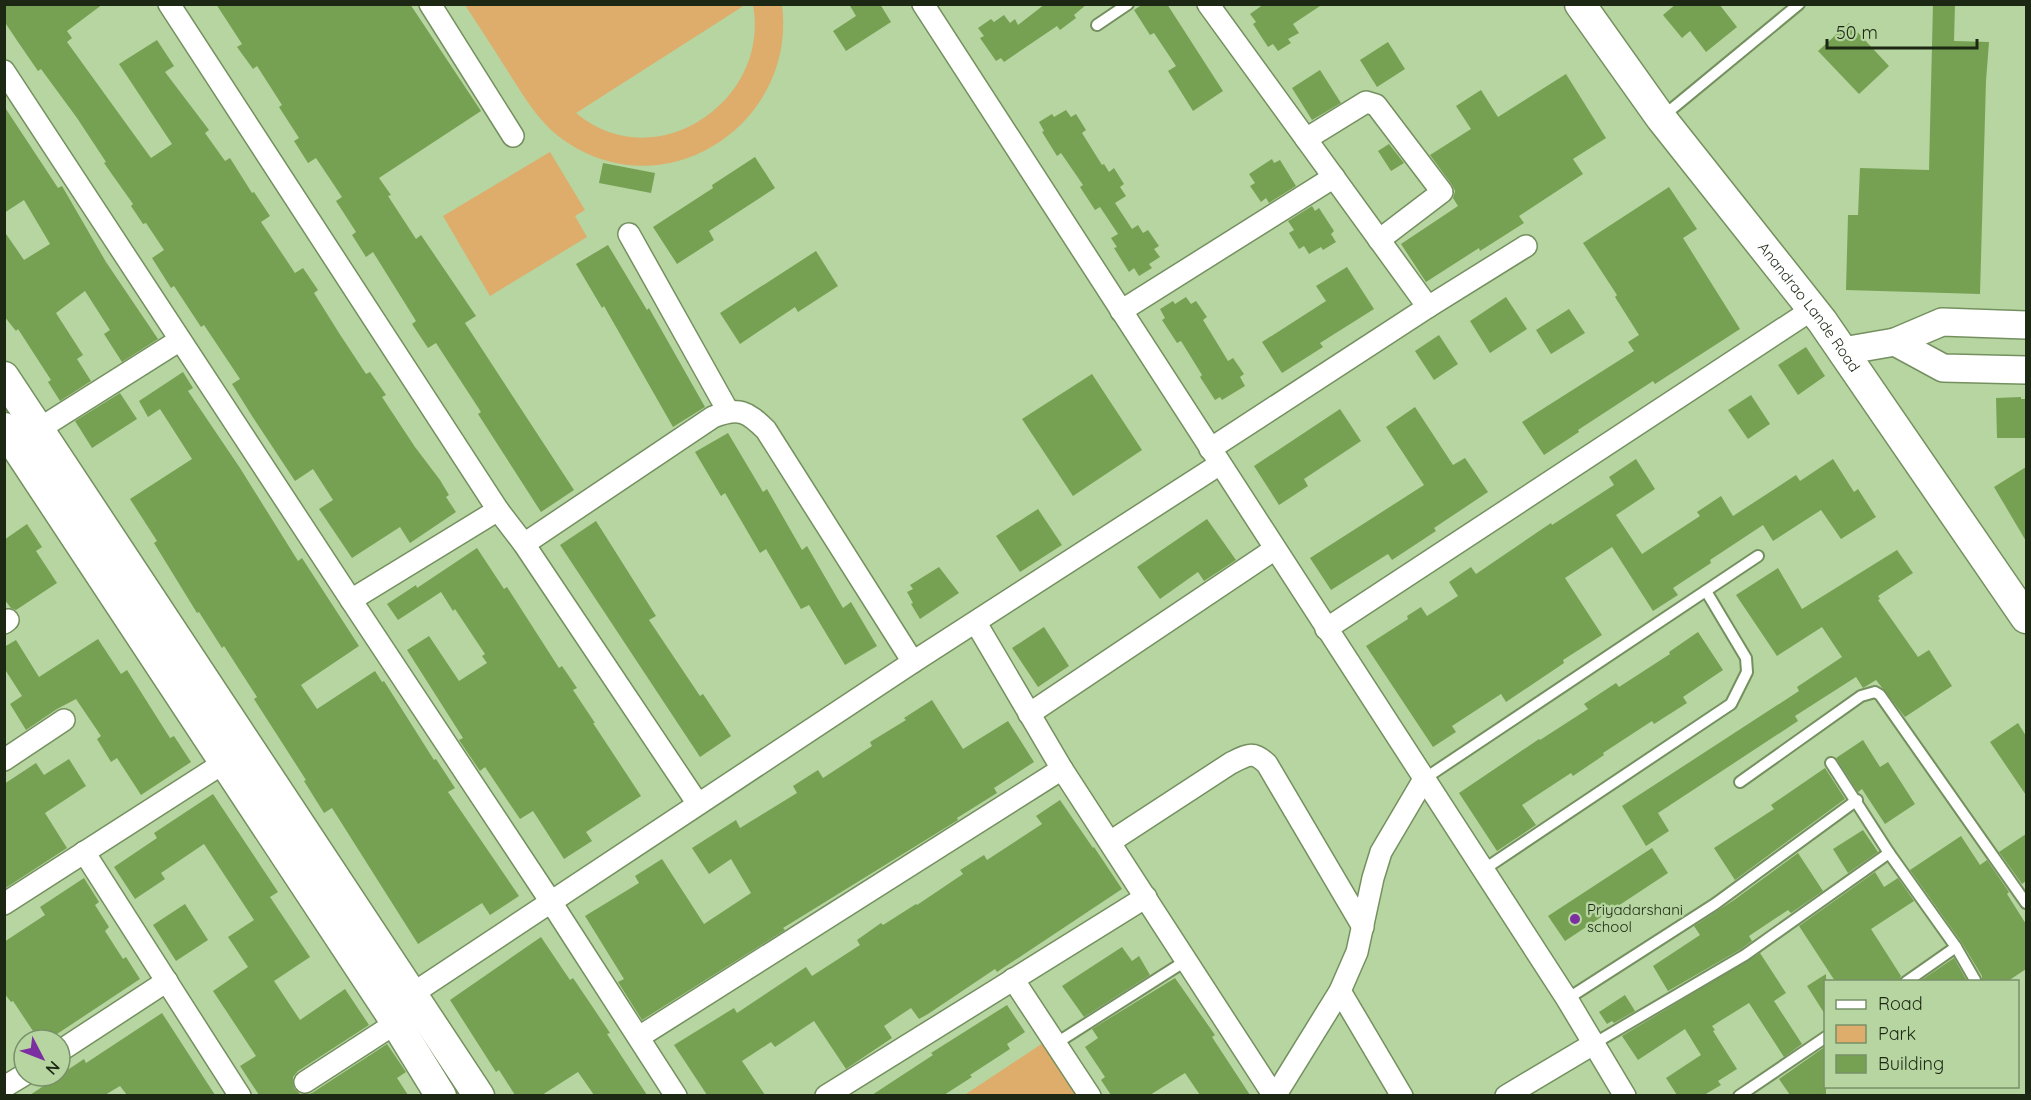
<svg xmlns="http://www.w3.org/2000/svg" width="2031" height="1100" font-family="Quicksand,sans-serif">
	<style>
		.green { fill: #deac6b }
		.building { fill: #76a153 }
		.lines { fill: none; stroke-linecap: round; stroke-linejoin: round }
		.service-casing { stroke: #74905f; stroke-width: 14 }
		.minor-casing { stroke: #74905f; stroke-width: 24 }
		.tertiary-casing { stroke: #74905f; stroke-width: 30 }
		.secondary-casing { stroke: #74905f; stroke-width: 33 }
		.service { stroke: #fff; stroke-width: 10 }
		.minor { stroke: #fff; stroke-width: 21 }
		.tertiary { stroke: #fff; stroke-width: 27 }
		.secondary { stroke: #fff; stroke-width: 30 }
		.poi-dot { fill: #7c2fa0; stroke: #b6d5a0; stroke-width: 2 }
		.labels { text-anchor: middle; stroke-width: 5; stroke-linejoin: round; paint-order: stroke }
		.street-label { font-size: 15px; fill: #1c2814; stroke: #b6d5a0 }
		.poi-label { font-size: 15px; fill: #1c2814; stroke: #b6d5a0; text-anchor: start }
	</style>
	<rect width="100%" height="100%" fill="#b6d5a0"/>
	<g class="green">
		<path d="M 465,5 L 745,5 L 576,113 C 654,179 771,102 753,5 L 782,5 C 797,122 669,209 568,143 C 540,125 525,98 507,70 C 493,48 479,26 465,5 Z"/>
		<path d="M 550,152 L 585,210 L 575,216 L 587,237 L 490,296 L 443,216 Z"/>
		<path d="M 1043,1043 L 1078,1096 L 963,1096 Z"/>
	</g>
	<g class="building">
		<path d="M 4,4 L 103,4 L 67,31 L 72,38 L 67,42 L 151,158 L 172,144 L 119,64 L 157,40 L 174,66 L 165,72 L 209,130 L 205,133 L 225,161 L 230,158 L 252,193 L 254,192 L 270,216 L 261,222 L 295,273 L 303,268 L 318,290 L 314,293 L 339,333 L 366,374 L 370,372 L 386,395 L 382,397 L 415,447 L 440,480 L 449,495 L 446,497 L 456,512 L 410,543 L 400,527 L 352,558 L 319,509 L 333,500 L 313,469 L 295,481 L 252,416 L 232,384 L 240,379 L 204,325 L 201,327 L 174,286 L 171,288 L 152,258 L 164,250 L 146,223 L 143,224 L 131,206 L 133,204 L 104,163 L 106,162 L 77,118 L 41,69 L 38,71 L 18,42 L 4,21 Z"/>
		<path d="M 216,4 L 410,4 L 481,111 L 379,178 L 391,195 L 388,196 L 416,239 L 421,235 L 476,316 L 465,323 L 574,490 L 541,512 L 478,414 L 481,412 L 436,343 L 428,348 L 412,324 L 416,321 L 373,252 L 366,257 L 352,235 L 356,232 L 336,201 L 342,197 L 316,158 L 308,163 L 294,141 L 299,138 L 279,107 L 282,105 L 257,66 L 253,69 L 237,47 L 242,44 Z"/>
		<path d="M 849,4 L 880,4 L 891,22 L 846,51 L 833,31 L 856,16 Z"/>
		<path d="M 1045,4 L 1087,4 L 1074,15 L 1076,18 L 1060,30 L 1057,26 L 1004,62 L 1001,58 L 996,61 L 980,38 L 984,36 L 978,28 L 991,19 L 994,22 L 1004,15 L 1010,23 L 1015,19 L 1018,25 Z"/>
		<path d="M 1143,4 L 1167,4 L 1223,91 L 1193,111 L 1168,71 L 1176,66 L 1154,33 L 1150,35 L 1134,10 Z"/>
		<path d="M 1264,4 L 1323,4 L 1293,24 L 1299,33 L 1288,39 L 1291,43 L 1278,51 L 1273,44 L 1268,47 L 1253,24 L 1256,22 L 1250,14 Z"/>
		<path d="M 1676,4 L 1719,4 L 1737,27 L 1706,52 L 1690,31 L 1682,38 L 1663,15 Z"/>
		<path d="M 1933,4 L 1955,4 L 1954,41 L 1989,42 L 1986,81 L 1980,294 L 1846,290 L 1848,215 L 1858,215 L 1860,168 L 1929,170 Z"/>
		<path d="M 1849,23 L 1889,66 L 1859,94 L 1818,51 Z"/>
		<path d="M 1388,42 L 1405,69 L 1377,87 L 1360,60 Z"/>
		<path d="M 1320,70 L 1341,103 L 1312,120 L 1292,88 Z"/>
		<path d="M 1566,74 L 1606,138 L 1573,159 L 1583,174 L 1519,216 L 1524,223 L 1480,251 L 1479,248 L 1426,282 L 1401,244 L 1458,206 L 1453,198 L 1455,191 L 1452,185 L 1430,155 L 1471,129 L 1456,106 L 1481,90 L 1498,117 Z"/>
		<path d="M 4,106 L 58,188 L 62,186 L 106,262 L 158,339 L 122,362 L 104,334 L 110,330 L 85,291 L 56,313 L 83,355 L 77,359 L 91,381 L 60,401 L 48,382 L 51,380 L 18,329 L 16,331 L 4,316 L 4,231 L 24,260 L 50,244 L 24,200 L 4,213 Z"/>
		<path d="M 1066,110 L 1071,117 L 1076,114 L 1086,130 L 1082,133 L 1102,165 L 1104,164 L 1109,172 L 1114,168 L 1124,184 L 1120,187 L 1126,196 L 1115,203 L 1132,229 L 1138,225 L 1143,233 L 1148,230 L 1159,246 L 1154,249 L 1160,257 L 1149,264 L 1152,268 L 1139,276 L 1134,268 L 1129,272 L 1114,248 L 1117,247 L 1111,238 L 1118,234 L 1100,207 L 1095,210 L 1080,187 L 1083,185 L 1061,153 L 1057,156 L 1042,132 L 1044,131 L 1039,122 L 1052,114 L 1054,117 Z"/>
		<path d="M 1389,144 L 1404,163 L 1391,171 L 1378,151 Z"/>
		<path d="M 755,157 L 775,188 L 709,231 L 714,240 L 677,264 L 653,227 L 713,188 L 712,185 Z"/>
		<path d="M 1272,159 L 1274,163 L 1280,160 L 1296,186 L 1269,203 L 1266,198 L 1261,202 L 1250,186 L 1255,183 L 1249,174 Z"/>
		<path d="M 603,163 L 655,173 L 651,193 L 599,183 Z"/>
		<path d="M 1669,187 L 1697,229 L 1683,238 L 1740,329 L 1655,384 L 1653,381 L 1578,430 L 1579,432 L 1544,455 L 1522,422 L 1634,351 L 1628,342 L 1639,335 L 1615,297 L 1617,295 L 1583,243 Z"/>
		<path d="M 1312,206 L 1315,211 L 1319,208 L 1334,231 L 1331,234 L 1336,242 L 1323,250 L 1321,247 L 1309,254 L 1304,246 L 1299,249 L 1289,233 L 1294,230 L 1288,221 Z"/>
		<path d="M 608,245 L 647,310 L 649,308 L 705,407 L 673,427 L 604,306 L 602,308 L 576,264 Z"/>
		<path d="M 816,251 L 838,286 L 798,312 L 795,307 L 740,344 L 720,313 Z"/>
		<path d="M 1347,267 L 1374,309 L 1320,343 L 1323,347 L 1282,373 L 1262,342 L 1326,301 L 1316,286 Z"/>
		<path d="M 1186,297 L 1191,304 L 1196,301 L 1207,317 L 1203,320 L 1228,361 L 1233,358 L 1244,374 L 1240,377 L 1245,386 L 1222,400 L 1220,397 L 1215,400 L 1200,377 L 1202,375 L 1181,341 L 1177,343 L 1162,320 L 1165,318 L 1160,309 L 1173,301 L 1175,304 Z"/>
		<path d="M 1506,297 L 1527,329 L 1490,353 L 1470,321 Z"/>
		<path d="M 1569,309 L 1585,333 L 1551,354 L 1536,330 Z"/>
		<path d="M 1439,335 L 1458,364 L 1434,380 L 1415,351 Z"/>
		<path d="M 1806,347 L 1825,376 L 1798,395 L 1778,365 Z"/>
		<path d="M 183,372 L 193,388 L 188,391 L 240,468 L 298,561 L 302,558 L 359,646 L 301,685 L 317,709 L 375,671 L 382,682 L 384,681 L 434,760 L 436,759 L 455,788 L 448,792 L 519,896 L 490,915 L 482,903 L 418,944 L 332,808 L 324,813 L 304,781 L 306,780 L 254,699 L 257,697 L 224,646 L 222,648 L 199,612 L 197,613 L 154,543 L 157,541 L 130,499 L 192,459 L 160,409 L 148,417 L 139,401 Z"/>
		<path d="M 1092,374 L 1142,450 L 1073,496 L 1022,419 Z"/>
		<path d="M 120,393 L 137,419 L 92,448 L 75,421 Z"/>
		<path d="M 1751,395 L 1770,424 L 1748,439 L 1728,410 Z"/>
		<path d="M 2021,397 L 2021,399 L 2026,399 L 2026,438 L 1997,438 L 1996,398 Z"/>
		<path d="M 1415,407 L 1453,465 L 1465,458 L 1488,492 L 1434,528 L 1436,531 L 1392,560 L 1388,554 L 1331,590 L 1310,558 L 1424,485 L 1386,427 Z"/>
		<path d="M 1340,409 L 1361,441 L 1304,479 L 1308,486 L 1279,505 L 1254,466 Z"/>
		<path d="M 728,433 L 763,492 L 767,489 L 802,550 L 807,546 L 843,608 L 851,602 L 877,646 L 845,665 L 809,605 L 801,609 L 766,549 L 760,553 L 725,493 L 721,496 L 695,452 Z"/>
		<path d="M 1636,459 L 1655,489 L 1616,515 L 1642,554 L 1700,516 L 1697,512 L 1721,496 L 1733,516 L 1796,475 L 1800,481 L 1833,459 L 1854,492 L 1858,489 L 1876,517 L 1841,539 L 1821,510 L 1773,541 L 1763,525 L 1710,560 L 1711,563 L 1673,588 L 1678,595 L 1653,611 L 1612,547 L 1565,578 L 1602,635 L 1563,660 L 1564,663 L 1506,702 L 1501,694 L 1452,726 L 1456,732 L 1433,747 L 1366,646 L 1408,619 L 1407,616 L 1421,607 L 1427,616 L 1458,596 L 1449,582 L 1471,567 L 1476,574 L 1551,523 L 1552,525 L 1614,485 L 1609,477 Z"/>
		<path d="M 2026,467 L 2026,541 L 1994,487 Z"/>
		<path d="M 1038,509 L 1062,545 L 1020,572 L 996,536 Z"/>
		<path d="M 1207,519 L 1236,560 L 1204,581 L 1198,572 L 1160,599 L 1137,567 Z"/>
		<path d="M 596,521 L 656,616 L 649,620 L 700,696 L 703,694 L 731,736 L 700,757 L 560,545 Z"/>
		<path d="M 27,524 L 42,547 L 36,551 L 57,583 L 16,610 L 11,608 L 4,599 L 4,540 Z"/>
		<path d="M 477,548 L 504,589 L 507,587 L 559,668 L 562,666 L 577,688 L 573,690 L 595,723 L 593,723 L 641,796 L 586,832 L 592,841 L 564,859 L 533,811 L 520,819 L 485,767 L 480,771 L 459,740 L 463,738 L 407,650 L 429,636 L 459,681 L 487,663 L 482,656 L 485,654 L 455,609 L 453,611 L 441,592 L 398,620 L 387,604 L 416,585 L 417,588 Z"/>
		<path d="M 1897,550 L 1913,573 L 1878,596 L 1880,599 L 1878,600 L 1918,657 L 1929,650 L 1952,686 L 1905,717 L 1876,680 L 1863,688 L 1856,677 L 1795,716 L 1798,721 L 1658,813 L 1669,831 L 1646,846 L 1622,806 L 1799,691 L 1797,687 L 1842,657 L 1822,627 L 1777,656 L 1736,595 L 1778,568 L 1802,609 Z"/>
		<path d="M 939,567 L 959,593 L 920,619 L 911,604 L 913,603 L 907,592 L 913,589 L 910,585 Z"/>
		<path d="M 1044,627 L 1069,666 L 1038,687 L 1012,648 Z"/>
		<path d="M 1698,632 L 1723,670 L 1683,697 L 1687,703 L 1654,724 L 1652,721 L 1603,753 L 1604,755 L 1573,776 L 1571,773 L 1522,805 L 1536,825 L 1497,851 L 1459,793 L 1539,739 L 1540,740 L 1588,709 L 1584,704 L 1616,683 L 1619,687 L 1670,654 L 1669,652 Z"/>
		<path d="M 98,639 L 121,674 L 127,670 L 170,738 L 174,736 L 191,762 L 141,795 L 117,758 L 111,762 L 97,739 L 101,736 L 76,699 L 57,709 L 26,730 L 10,704 L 22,696 L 4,668 L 4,647 L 16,640 L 39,677 Z"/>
		<path d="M 932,700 L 963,749 L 1008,721 L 1034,762 L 994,788 L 997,793 L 957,818 L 958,820 L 783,928 L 785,930 L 642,1020 L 618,982 L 624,979 L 585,916 L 639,883 L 635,876 L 662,859 L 704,924 L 751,893 L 731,859 L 709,874 L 692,848 L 736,820 L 740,828 L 797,793 L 793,786 L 818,770 L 823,778 L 872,746 L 870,742 L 906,720 L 904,718 Z"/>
		<path d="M 2018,723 L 2026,736 L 2026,795 L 1990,742 Z"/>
		<path d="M 1863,740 L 1880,767 L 1888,762 L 1915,804 L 1885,824 L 1862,789 L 1858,792 L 1836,758 Z"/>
		<path d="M 69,759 L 86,786 L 45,813 L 67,848 L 4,889 L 4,784 L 36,763 L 44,775 Z"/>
		<path d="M 1825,768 L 1845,799 L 1735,880 L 1714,848 L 1774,809 L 1771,805 Z"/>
		<path d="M 213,794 L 278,892 L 270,897 L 310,957 L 274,981 L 300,1020 L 345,989 L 369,1025 L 298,1071 L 293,1077 L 294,1088 L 300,1094 L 306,1095 L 312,1093 L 387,1044 L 406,1072 L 397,1078 L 408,1095 L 259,1095 L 240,1066 L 256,1056 L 213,991 L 248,967 L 228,937 L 254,920 L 204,844 L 161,873 L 165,879 L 135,899 L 114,867 L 157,838 L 154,833 Z"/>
		<path d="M 1060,800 L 1093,848 L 1094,847 L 1122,889 L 997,972 L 995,969 L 928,1014 L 919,1019 L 911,1008 L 884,1026 L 892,1038 L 846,1069 L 814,1021 L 775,1047 L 771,1042 L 742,1061 L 765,1095 L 707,1095 L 674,1045 L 734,1008 L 737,1013 L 806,967 L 812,976 L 860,945 L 857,940 L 881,923 L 883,925 L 916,904 L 917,905 L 963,874 L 960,870 L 984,855 L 987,860 L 1042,824 L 1036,816 Z"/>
		<path d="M 1863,830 L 1878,852 L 1848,873 L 1833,849 Z"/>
		<path d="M 2026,834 L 2026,881 L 2022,884 L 1999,852 Z"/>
		<path d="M 1961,836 L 1980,865 L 1987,860 L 2009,892 L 2007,894 L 2026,924 L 2026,969 L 2008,981 L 1982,981 L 1982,976 L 1962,943 L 1910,870 Z"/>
		<path d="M 1652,848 L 1668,873 L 1565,941 L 1548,916 Z"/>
		<path d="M 1798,853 L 1823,891 L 1791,913 L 1788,910 L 1749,936 L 1752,941 L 1741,949 L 1668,991 L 1653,966 L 1700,935 L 1694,926 L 1734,900 Z"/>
		<path d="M 1875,872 L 1884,887 L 1898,878 L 1914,901 L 1871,929 L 1901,976 L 1899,981 L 1835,981 L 1799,926 Z"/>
		<path d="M 84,878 L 99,902 L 95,905 L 109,927 L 105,931 L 123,959 L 126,957 L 140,979 L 48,1040 L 39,1040 L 13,1001 L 11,1002 L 4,993 L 4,942 L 45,915 L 40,907 Z"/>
		<path d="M 185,904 L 208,940 L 176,961 L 153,925 Z"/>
		<path d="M 541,937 L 570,980 L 573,978 L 592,1006 L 610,1033 L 607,1034 L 647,1095 L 594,1095 L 578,1072 L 542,1095 L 515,1095 L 499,1070 L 496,1072 L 450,1000 Z"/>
		<path d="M 1122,947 L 1132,961 L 1139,956 L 1150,975 L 1084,1017 L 1062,986 Z"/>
		<path d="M 1760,953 L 1786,993 L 1774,1001 L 1802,1044 L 1784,1057 L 1749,1003 L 1712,1026 L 1715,1030 L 1713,1031 L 1737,1069 L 1718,1081 L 1721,1085 L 1704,1095 L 1677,1095 L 1666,1078 L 1701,1055 L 1685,1029 L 1638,1060 L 1622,1036 Z"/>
		<path d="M 1954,958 L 1967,981 L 1920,981 Z"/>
		<path d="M 1826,974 L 1826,1016 L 1807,986 Z"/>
		<path d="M 1175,978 L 1215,1035 L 1212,1037 L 1250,1095 L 1200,1095 L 1185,1073 L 1150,1095 L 1111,1095 L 1101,1080 L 1105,1077 L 1085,1047 L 1098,1038 L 1092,1029 Z"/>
		<path d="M 1625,995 L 1635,1011 L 1614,1023 L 1612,1021 L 1607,1024 L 1599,1012 Z"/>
		<path d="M 1007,1005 L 1025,1032 L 1007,1044 L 1010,1049 L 970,1075 L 972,1077 L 944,1095 L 872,1095 L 933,1055 L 931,1053 Z"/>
		<path d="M 162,1013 L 215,1095 L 127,1095 L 120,1086 L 105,1095 L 30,1095 L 84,1059 L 86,1063 Z"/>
		<path d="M 1826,1046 L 1826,1095 L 1790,1095 L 1779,1079 Z"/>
	</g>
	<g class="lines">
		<g class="service-casing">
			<g id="service">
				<path d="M 1097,25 L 1128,4"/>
				<path d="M 1662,117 L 1799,4"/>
				<path d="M 1831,763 L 1889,853 L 1956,947 L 1975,980"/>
				<path d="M 1424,779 L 1758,556"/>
				<path d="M 1740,782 L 1861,696 L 1875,692 L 1880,695 L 2026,903"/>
				<path d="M 1483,870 L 1731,704 L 1747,672 L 1746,658 L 1706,591"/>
				<path d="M 1906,982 L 1956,947"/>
				<path d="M 1567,999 L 1715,904 L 1857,800"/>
				<path d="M 1595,1043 L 1745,955 L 1889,853"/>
				<path d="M 1055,1044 L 1187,960"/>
				<path d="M 1739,1096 L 1826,1037"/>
			</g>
		</g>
		<g class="minor-casing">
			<g id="minor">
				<path d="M 169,4 L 498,510 L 524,544 L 698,804"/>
				<path d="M 430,4 L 513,136"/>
				<path d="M 923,4 L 1567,999 L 1625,1096"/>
				<path d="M 1208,4 L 1428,307"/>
				<path d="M 4,71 L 351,600 L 551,902 L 676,1096"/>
				<path d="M 1306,139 L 1366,102 L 1376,105 L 1442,192 L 1379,240"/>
				<path d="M 629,234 L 728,411"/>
				<path d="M 1121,311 L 1334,177"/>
				<path d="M 39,429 L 180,340"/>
				<path d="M 1210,449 L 1428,307 L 1526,246"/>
				<path d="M 524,544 L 713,417 C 739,407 747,411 766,430 L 913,662"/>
				<path d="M 351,600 L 498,510"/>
				<path d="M 4,623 L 8,620"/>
				<path d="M 976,623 L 1062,769 L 1274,1096"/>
				<path d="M 1326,629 L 1813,309"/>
				<path d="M 1029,714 L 1275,549"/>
				<path d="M 4,760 L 64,720"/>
				<path d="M 1110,842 L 1231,763 C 1247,755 1253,750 1267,764 L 1363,927"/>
				<path d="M 84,852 L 240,1096"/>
				<path d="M 4,904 L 236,755"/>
				<path d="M 1013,979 L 1090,1096"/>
				<path d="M 1340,991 L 1402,1096"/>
				<path d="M 400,1002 L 913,662 L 1220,464"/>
				<path d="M 639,1037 L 1062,769"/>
				<path d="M 60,1051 L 167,981"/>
				<path d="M 305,1082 L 396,1023"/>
				<path d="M 4,1087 L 24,1075"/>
				<path d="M 826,1096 L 1146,897"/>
				<path d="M 1275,1096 L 1340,991 L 1357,952 L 1373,878 L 1381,852 L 1424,779"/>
				<path d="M 1506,1096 L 1595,1043"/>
			</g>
		</g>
		<g class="tertiary-casing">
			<g id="tertiary">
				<path d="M 1895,342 L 1943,368 L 2026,370"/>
				<path d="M 1843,351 L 1895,342 L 1942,322 L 2026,325"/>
			</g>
		</g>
		<g class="secondary-casing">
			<g id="secondary">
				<path id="s1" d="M 1580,4 L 1661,118 L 1822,321 L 2026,618"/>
				<path d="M 4,377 L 479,1096"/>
				<path d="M 4,428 L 388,1010 L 441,1096"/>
			</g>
		</g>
		<use href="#service" class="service"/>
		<use href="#minor" class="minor"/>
		<use href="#tertiary" class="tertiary"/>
		<use href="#secondary" class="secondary"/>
	</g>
	<circle class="poi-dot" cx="1575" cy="919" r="6"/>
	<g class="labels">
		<g class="street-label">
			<text dy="5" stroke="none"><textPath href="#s1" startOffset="380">Anandrao Lande Road</textPath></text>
		</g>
		<g class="poi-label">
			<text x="1587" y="915">Priyadarshani<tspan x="1587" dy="17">school</tspan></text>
		</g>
	</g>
	<rect width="2031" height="1100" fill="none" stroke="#1c2814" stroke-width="12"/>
	<rect x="1824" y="980" width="195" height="108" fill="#b6d5a0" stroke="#789068" stroke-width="1.5"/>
	<rect x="1836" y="1000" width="30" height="9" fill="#ffffff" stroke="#789068" stroke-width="1.5"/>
	<text x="1878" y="1010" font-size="18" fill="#1c2814">Road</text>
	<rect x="1836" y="1025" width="30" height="18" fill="#deac6b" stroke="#789068" stroke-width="1.5"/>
	<text x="1878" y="1040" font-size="18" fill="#1c2814">Park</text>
	<rect x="1836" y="1055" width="30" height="18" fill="#76a153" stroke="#789068" stroke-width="1.5"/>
	<text x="1878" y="1070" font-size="18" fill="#1c2814">Building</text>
	<g transform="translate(42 1058) rotate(132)"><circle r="28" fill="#b6d5a0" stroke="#789068" stroke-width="1.5"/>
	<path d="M0-4.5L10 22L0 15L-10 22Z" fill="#7c2fa0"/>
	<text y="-9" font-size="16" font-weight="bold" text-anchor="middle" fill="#1c2814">N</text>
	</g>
	<path d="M1827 39v9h150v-9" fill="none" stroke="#1c2814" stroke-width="3"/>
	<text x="1836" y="39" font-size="18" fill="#1c2814" stroke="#b6d5a0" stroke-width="4.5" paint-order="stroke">50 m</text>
</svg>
